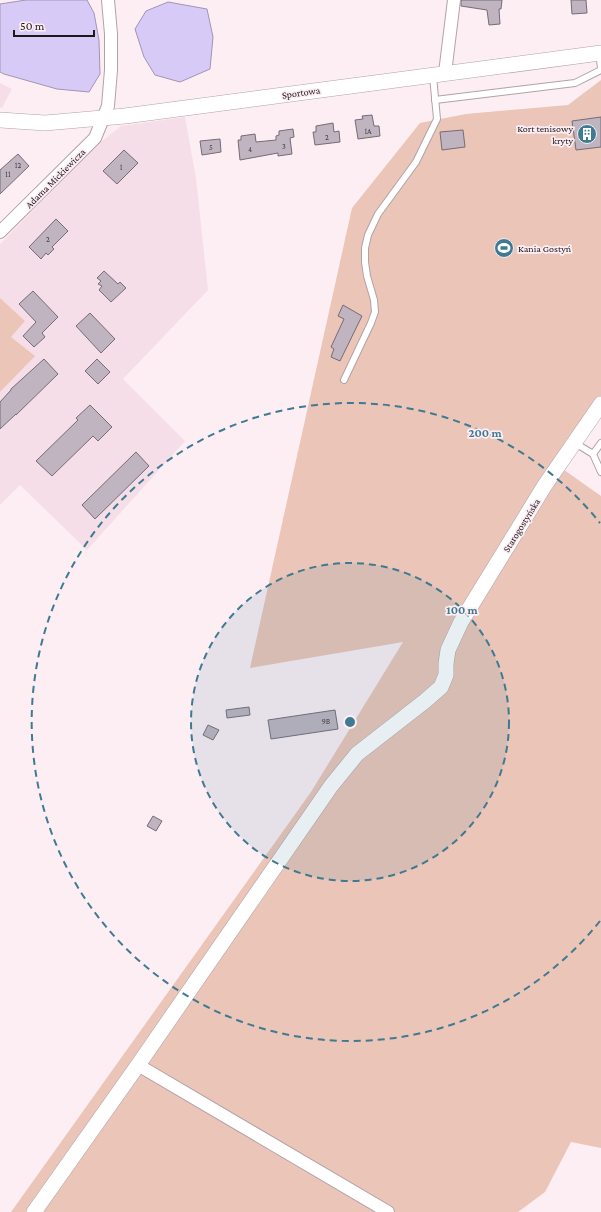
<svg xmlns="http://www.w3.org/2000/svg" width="601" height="1212" font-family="'Crimson Pro',serif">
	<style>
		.built { fill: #f5dee8 }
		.green { fill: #ebc5b8 }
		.water { fill: #d8caf7; stroke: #a095b5 }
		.building { fill: #bfb4bf; stroke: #756c76 }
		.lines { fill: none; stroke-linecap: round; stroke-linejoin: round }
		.service-casing { stroke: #b1a2a8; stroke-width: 8 }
		.minor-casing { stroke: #b1a2a8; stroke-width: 14 }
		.tertiary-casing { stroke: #b1a2a8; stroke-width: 16 }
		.service { stroke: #fff; stroke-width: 6 }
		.minor { stroke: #fff; stroke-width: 12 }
		.tertiary { stroke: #fff; stroke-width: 15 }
		.ring { fill: none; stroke: #3e7a91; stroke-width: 2; stroke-dasharray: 7 5 }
		.labels { text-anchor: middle; stroke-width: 3.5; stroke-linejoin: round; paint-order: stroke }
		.number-label { font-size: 8px; fill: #463f44 }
		.street-label { font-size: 10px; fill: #1e181b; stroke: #fdeef4 }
		.poi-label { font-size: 10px; fill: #1e181b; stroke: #fdeef4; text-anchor: end }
		.centre { fill: #3e7a91; stroke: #fdeef4; stroke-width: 2 }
		.ring-label { font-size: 12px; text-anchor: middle; font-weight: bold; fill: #3e7a91; stroke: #fdeef4; stroke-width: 3.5; stroke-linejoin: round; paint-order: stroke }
	</style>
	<rect width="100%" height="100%" fill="#fdeef4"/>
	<g class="built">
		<path d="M 0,83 L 12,89 L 2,108 L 0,107 Z"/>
		<path d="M 185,117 L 196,178 L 208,290 L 123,379 L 185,441 L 87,550 L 20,485 L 0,505 L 0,392 L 34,356 L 11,337 L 25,321 L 0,298 L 0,244 L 96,146 L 121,126 Z"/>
	</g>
	<g class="green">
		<path d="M 601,80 L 601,401 L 557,465 L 601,496 L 601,1148 L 571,1142 L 545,1192 L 518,1212 L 11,1212 L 311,792 L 403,642 L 250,668 L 352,208 L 420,123 L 466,114 L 568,105 Z"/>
		<path d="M 0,298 L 25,321 L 11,337 L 35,356 L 0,392 Z"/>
	</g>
	<g class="water">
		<path d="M 26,0 L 87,0 L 94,13 L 99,40 L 100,74 L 89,92 L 57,89 L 4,74 L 0,72 L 0,4 Z"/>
		<path d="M 168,2 L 207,9 L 213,37 L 210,69 L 180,82 L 155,75 L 144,57 L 135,29 L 146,11 Z"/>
	</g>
	<g class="building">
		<path d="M 461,0 L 502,0 L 501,9 L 499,9 L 500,24 L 489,25 L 487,10 L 461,6 Z"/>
		<path d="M 571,0 L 586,0 L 587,13 L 572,14 Z"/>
		<path d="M 372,115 L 374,126 L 379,126 L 380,136 L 358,139 L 355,120 L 363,119 L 362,116 Z"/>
		<path d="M 601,117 L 601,147 L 576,150 L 572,121 Z"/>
		<path d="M 333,123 L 334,132 L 339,131 L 340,142 L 315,145 L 313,132 L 316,132 L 316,126 Z"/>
		<path d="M 293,129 L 294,137 L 290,138 L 292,154 L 278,156 L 278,153 L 240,160 L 238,140 L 241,140 L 241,136 L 255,134 L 256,142 L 276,140 L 276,136 L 279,135 L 279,131 Z"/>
		<path d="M 463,130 L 465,147 L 442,150 L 440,132 Z"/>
		<path d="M 220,139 L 221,152 L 202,155 L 200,141 Z"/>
		<path d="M 124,150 L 138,163 L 117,184 L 103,171 Z"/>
		<path d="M 18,154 L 29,166 L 0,194 L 0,170 Z"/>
		<path d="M 56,219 L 68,231 L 52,247 L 54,249 L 48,255 L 46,253 L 41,259 L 29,247 Z"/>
		<path d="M 104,271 L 118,284 L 120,282 L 126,288 L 111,302 L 99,290 L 102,286 L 98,284 L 101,281 L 97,278 Z"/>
		<path d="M 33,291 L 58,317 L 42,333 L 45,337 L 34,347 L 23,336 L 36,322 L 19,304 Z"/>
		<path d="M 343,305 L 362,316 L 340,361 L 331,357 L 334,349 L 331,347 L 344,319 L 338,316 Z"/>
		<path d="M 90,313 L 115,339 L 101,353 L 76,326 Z"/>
		<path d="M 44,359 L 58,374 L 16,415 L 16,414 L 0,429 L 0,402 L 11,390 L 11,389 Z"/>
		<path d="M 97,359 L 110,372 L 98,384 L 85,371 Z"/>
		<path d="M 90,405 L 112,427 L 98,441 L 93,436 L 52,476 L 36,461 L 78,420 L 76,418 Z"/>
		<path d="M 136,452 L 149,466 L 95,519 L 82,505 Z"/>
		<path d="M 249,707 L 250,715 L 227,718 L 226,710 Z"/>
		<path d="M 335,710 L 338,729 L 271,739 L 268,720 Z"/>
		<path d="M 208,725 L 219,730 L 213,740 L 203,735 Z"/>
		<path d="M 153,816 L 162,821 L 156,831 L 147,826 Z"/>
	</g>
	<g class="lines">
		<g class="service-casing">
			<g id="service">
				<path d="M 599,53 L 601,68"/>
				<path d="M 435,100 L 575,83 L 601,70"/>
				<path d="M 344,380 L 371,323 L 375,312 L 374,300 L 367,276 L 365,262 L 365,248 L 368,235 L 378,214 L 416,162 L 437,119 L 433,76"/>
				<path d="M 575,443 L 593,454 L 601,472"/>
				<path d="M 593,454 L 601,443"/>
			</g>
		</g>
		<g class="minor-casing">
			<g id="minor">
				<path d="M 445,73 L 454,0"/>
				<path d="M 0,232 L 95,138 L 108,106 L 111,70 L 111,34 L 108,0"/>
				<path d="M 138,1065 L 388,1212"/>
			</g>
		</g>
		<g class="tertiary-casing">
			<g id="tertiary">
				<path d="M 0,120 L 45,123 L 125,116 L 601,53"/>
				<path d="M 34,1212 L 138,1065 L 331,786 L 357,754 L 425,701 L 441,687 L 446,675 L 446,664 L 448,650 L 461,622 L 545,485 L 601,404"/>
			</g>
		</g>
		<use href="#service" class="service"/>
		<use href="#minor" class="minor"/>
		<use href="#tertiary" class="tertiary"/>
	</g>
	<circle cx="350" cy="722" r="159" fill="#3e7a91" fill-opacity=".12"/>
	<g class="ring">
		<circle cx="350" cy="722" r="159"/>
		<path d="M600 921A319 319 0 1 1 600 523"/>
	</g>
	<defs>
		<g id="building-disc" transform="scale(1)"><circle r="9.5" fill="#3e7a91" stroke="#fdeef4"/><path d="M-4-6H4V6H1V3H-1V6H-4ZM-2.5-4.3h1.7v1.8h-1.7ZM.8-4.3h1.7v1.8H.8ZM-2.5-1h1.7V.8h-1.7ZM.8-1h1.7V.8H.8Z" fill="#fff"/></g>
		<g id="stadium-disc" transform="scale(1)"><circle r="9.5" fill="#3e7a91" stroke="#fdeef4"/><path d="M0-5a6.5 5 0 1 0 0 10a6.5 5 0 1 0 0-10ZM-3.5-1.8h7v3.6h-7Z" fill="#fff"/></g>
	</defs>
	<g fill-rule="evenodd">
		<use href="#building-disc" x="587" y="134"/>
		<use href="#stadium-disc" x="504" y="248"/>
	</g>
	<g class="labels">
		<g class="number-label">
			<text x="368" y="134">1A</text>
			<text x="327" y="140">2</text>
			<text x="284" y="149">3</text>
			<text x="211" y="150">5</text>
			<text x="250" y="152">4</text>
			<text x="18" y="168">12</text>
			<text x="121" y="170">1</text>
			<text x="8" y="177">11</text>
			<text x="48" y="242">2</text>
			<text x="326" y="724">9B</text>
		</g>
		<g class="street-label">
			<text transform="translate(301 92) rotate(-8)" y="4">Sportowa</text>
			<text transform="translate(55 178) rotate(-45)" y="4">Adama Mickiewicza</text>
			<text transform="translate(521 525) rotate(-58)" y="4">Starogostyńska</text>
		</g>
		<g class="poi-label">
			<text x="573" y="132">Kort tenisowy<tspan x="573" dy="12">kryty</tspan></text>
			<text x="518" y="252" text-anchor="start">Kania Gostyń</text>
		</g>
	</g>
	<circle cx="350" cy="722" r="6" class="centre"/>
	<g class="ring-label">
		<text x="485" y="437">200 m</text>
		<text x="462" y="614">100 m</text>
	</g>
	<path d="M14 30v6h80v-6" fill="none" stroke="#1e181b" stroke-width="2"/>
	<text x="20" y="30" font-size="12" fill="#1e181b" stroke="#fdeef4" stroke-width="3" paint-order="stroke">50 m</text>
</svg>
